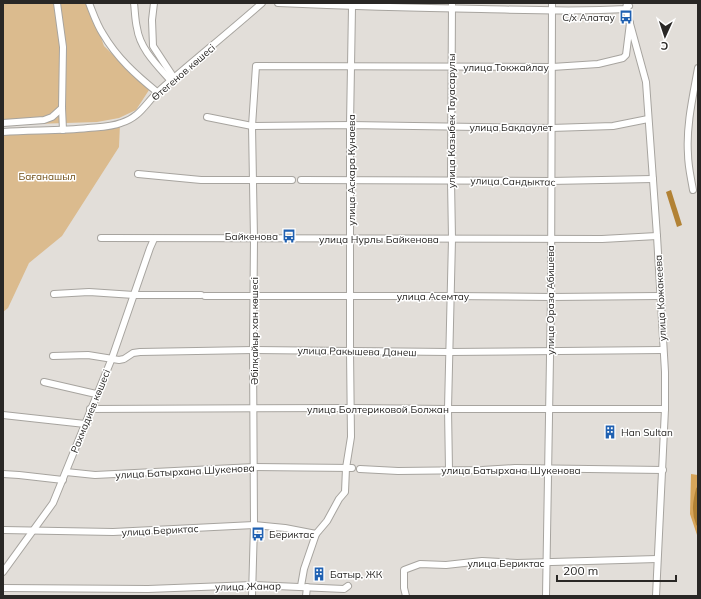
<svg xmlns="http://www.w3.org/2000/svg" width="701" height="599" font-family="Mulish,sans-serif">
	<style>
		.green { fill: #dbbb8e }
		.forest { fill: #d7a55a }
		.water { fill: #b28235 }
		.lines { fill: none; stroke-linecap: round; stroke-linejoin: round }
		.canal { stroke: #b28235; stroke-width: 4 }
		.minor-casing { stroke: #a7a49f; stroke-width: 8 }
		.minor { stroke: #fff; stroke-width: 6 }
		.labels { text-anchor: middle; stroke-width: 3; stroke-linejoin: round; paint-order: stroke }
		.poi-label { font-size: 10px; fill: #292725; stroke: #fff; text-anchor: start }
		.street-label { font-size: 10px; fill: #292725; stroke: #fff }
		.park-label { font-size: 10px; fill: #6f4d14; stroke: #fff }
	</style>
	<rect width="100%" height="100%" fill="#e2ded9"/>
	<g class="green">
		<path d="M 3,3 L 89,3 L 104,46 L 149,90 L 136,110 L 119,118 L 97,122 L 3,125 Z"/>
		<path d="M 120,124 L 119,147 L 62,236 L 29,263 L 8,308 L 3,312 L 3,135 Z"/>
	</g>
	<path class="forest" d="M 691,474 L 698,475 L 698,538 L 690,514 Z"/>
	<path class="water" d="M 671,190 L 682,225 L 677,227 L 666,192 Z"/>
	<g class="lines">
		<path class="canal" d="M 698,489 C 695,501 693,512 698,524"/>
		<g class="minor-casing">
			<g id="minor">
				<path d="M 57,3 L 63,47 L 62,108 L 63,130"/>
				<path d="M 89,3 C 93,13 97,25 103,34 C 117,58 136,75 157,92"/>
				<path d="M 134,3 C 135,11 135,20 137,28 C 140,49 157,65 171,81"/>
				<path d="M 154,3 L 152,20 L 153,46 L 174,78"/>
				<path d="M 278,3 C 345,6 413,8 481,9 C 529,10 578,12 626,9 L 629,6"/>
				<path d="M 627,3 L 626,9 L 646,82 L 657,236 L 665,372 L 665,409 L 656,596"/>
				<path d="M 207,117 L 252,126 L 350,125 L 551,128 L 613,126 L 648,119"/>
				<path d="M 3,123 L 44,120 L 52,117 L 62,108"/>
				<path d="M 3,132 C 31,130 60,131 88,128 C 99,127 111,127 121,123 C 141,117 146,102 160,90 C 193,61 228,33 262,3"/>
				<path d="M 138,174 L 201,180 L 292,180"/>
				<path d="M 301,180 L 550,181 L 653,179"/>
				<path d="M 693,190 C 691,178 688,166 688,154 C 686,126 693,96 698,68"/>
				<path d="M 101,238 L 602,239 L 657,236"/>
				<path d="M 54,294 L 89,292 L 134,295 L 201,295"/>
				<path d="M 205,296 L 450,296 L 551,297 L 660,296"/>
				<path d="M 53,356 L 88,355 L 119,360 L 124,359 L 133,353 L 140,352 L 253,350 L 449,352 L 663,350"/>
				<path d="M 44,382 L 96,394"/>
				<path d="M 90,409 L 351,408 L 448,409 L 665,409"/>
				<path d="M 3,415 L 85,424"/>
				<path d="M 360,469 L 398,471 L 482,470 L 515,468 L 663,470"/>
				<path d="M 449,470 L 448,409 L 452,239 L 451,180 L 452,3"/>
				<path d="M 66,472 L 95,475 L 254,467 L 352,468"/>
				<path d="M 3,474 L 19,475 L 63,480"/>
				<path d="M 3,530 L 113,532 L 254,525 L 285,528 L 316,534"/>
				<path d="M 3,572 L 53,503 L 112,358 L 150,248 L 154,239"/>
				<path d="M 301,586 L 304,569 L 316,534 L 327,521 L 339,499 L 345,492 L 346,468 L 351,437 L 350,351 L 350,125 L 352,7"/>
				<path d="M 3,588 L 148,589 L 253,585 L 344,589 L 348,586"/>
				<path d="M 252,596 L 254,525 L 253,350 L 254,239 L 252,126 L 256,66 L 552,67 L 598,64 L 623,58 L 626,55 L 630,23"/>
				<path d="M 306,596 L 307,587"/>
				<path d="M 406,596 L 404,588 L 404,570 L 420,564 L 446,565 L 482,561 L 517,563 L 657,559"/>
				<path d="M 546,596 L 551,297 L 552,3"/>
			</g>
		</g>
		<use href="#minor" class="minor"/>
	</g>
	<defs>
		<g id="bus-bare" transform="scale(1.08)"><path d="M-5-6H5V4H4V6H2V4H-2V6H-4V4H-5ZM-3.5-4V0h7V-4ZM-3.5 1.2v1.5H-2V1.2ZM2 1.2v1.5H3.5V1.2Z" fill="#1f60b1" stroke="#fff" stroke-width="2.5" paint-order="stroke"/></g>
		<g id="building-bare" transform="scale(1.08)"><path d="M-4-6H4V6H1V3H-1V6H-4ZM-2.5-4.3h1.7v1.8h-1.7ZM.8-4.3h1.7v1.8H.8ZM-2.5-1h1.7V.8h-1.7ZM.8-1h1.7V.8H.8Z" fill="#1f60b1" stroke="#fff" stroke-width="2.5" paint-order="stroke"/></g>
	</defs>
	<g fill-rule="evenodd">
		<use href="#bus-bare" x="626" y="17"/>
		<use href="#bus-bare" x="289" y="236"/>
		<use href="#building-bare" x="610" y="432"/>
		<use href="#bus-bare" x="258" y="534"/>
		<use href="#building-bare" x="319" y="574"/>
	</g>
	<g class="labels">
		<g class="poi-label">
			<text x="615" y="21" text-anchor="end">С/х Алатау</text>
			<text x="278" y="240" text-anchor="end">Байкенова</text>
			<text x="621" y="436">Han Sultan</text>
			<text x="269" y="538">Бериктас</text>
			<text x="330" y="578">Батыр, ЖК</text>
		</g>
		<g class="street-label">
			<text x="506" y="71">улица Токжайлау</text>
			<text transform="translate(183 72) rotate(-41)" y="4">Өтегенов көшесі</text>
			<text transform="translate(451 121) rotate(-90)" y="4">улица Казыбек Тауасарулы</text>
			<text x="511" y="131">улица Бакдаулет</text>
			<text transform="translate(351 170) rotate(-90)" y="4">улица Аскара Кунаева</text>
			<text transform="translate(513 181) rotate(1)" y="4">улица Сандыктас</text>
			<text x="379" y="243">улица Нурлы Байкенова</text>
			<text x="433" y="300">улица Асемтау</text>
			<text transform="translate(660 298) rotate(-93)" y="4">улица Кожакеева</text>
			<text transform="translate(550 300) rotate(-90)" y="4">улица Ораза Абишева</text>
			<text transform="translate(254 331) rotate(-90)" y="4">Әбілқайыр хан көшесі</text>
			<text transform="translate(357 351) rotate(1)" y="4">улица Ракышева Данеш</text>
			<text x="378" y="413">улица Болтериковой Болжан</text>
			<text transform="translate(90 411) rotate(-68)" y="4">Рахмадиев көшесі</text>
			<text x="511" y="474">улица Батырхана Шукенова</text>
			<text transform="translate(185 471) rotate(-3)" y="4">улица Батырхана Шукенова</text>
			<text transform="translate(160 530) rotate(-3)" y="4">улица Бериктас</text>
			<text x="506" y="567">улица Бериктас</text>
			<text transform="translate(248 586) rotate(-1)" y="4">улица Жанар</text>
		</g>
		<g class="park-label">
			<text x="47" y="180">Бағанашыл</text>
		</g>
	</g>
	<rect width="701" height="599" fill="none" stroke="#292725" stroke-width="8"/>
	<g transform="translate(665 36) rotate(183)" stroke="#ffffff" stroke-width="3" paint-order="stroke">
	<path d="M0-3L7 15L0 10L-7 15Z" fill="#292725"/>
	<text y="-6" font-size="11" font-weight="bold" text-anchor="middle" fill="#292725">С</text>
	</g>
	<path d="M557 575v6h119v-6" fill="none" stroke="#292725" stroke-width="2"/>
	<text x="563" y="575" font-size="12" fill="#292725" stroke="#ffffff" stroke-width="3" paint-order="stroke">200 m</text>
</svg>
